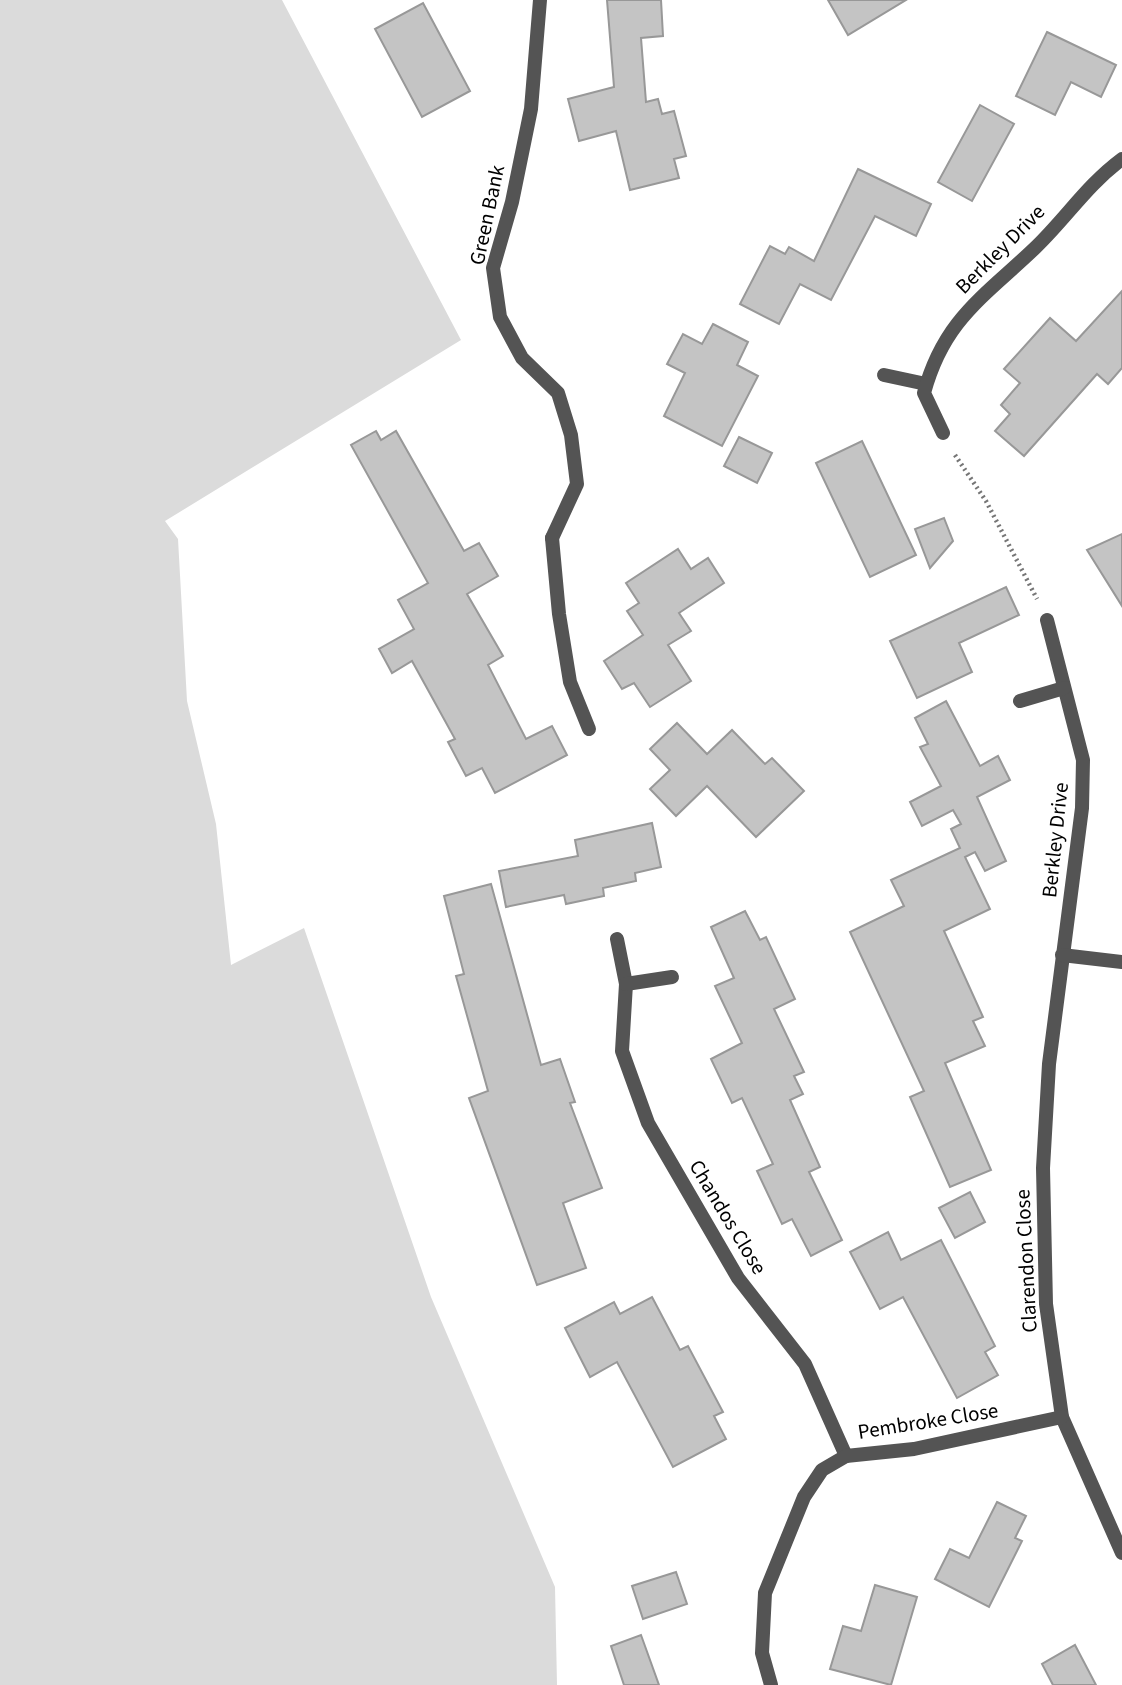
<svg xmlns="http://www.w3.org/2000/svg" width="1122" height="1685" font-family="'Source Sans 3',sans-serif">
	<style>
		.green { fill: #dbdbdb }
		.building { fill: #c4c4c4; stroke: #989898; stroke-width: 2 }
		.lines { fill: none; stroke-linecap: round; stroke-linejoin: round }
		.path { stroke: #767676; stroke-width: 4.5; stroke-dasharray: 2 3.5; stroke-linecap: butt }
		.service { stroke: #545454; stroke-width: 14 }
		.minor { stroke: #545454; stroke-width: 14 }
		.labels { text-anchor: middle; stroke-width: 6; stroke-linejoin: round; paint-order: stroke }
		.street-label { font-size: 21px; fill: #000; stroke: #fff }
	</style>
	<rect width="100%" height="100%" fill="#fff"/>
	<path class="green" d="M 0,0 L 282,0 L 461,340 L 165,521 L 178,539 L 187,701 L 216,824 L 231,965 L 304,928 L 431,1297 L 555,1587 L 557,1685 L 0,1685 Z"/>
	<g class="building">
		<path d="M 607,0 L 661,0 L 663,36 L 641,38 L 646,102 L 658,99 L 662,114 L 674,111 L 686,156 L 674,159 L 679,178 L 630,190 L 616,131 L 579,141 L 568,99 L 614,87 Z"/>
		<path d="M 828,0 L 906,0 L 848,35 Z"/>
		<path d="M 423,3 L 470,91 L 422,117 L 375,29 Z"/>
		<path d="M 1047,32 L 1116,65 L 1101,97 L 1071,82 L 1055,115 L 1016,96 Z"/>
		<path d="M 980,105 L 1014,124 L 972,201 L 938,182 Z"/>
		<path d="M 858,169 L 931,204 L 916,236 L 875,216 L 831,300 L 800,284 L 779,324 L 740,304 L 770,246 L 785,254 L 789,247 L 814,261 Z"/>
		<path d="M 1122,291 L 1122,368 L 1108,384 L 1097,374 L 1024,456 L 995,431 L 1010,414 L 1001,405 L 1020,383 L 1004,369 L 1050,318 L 1076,341 Z"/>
		<path d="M 713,324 L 748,342 L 737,365 L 758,376 L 722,446 L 664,416 L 685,373 L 667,364 L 683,334 L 702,344 Z"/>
		<path d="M 376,431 L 381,440 L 396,431 L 464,551 L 479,543 L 498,576 L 467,594 L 503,656 L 488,665 L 526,739 L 552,726 L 567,755 L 495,793 L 482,768 L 466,776 L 448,742 L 455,739 L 412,661 L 392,673 L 379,649 L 414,629 L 398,600 L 428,583 L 351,445 Z"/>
		<path d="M 739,437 L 772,453 L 757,483 L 724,466 Z"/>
		<path d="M 862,441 L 916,555 L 870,577 L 816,463 Z"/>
		<path d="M 944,518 L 953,541 L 930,568 L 915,529 Z"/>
		<path d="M 1122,534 L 1122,606 L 1087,550 Z"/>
		<path d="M 678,549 L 691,569 L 708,558 L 724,583 L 679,613 L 691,631 L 668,645 L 691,681 L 650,707 L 634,683 L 622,689 L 604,661 L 643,635 L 627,611 L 639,603 L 626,583 Z"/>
		<path d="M 1006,587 L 1019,615 L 959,643 L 972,672 L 917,698 L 890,641 Z"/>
		<path d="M 946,701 L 980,766 L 998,756 L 1010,780 L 977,797 L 1006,861 L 985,871 L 975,852 L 965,857 L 990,909 L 944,931 L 983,1017 L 973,1021 L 985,1046 L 945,1063 L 991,1170 L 950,1187 L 910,1097 L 924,1091 L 850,932 L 904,906 L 891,880 L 960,848 L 951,829 L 961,824 L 953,810 L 922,826 L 910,802 L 941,786 L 920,747 L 928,744 L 915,718 Z"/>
		<path d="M 677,723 L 707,754 L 732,730 L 765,764 L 772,758 L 804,791 L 756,837 L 707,786 L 676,816 L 650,789 L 670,770 L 650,749 Z"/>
		<path d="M 652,823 L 661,867 L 635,873 L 636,881 L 603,888 L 604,896 L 566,904 L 564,895 L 506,907 L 499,871 L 578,856 L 575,840 Z"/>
		<path d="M 491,884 L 541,1065 L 560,1059 L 575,1102 L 570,1103 L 602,1188 L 563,1203 L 586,1268 L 537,1285 L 469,1098 L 488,1091 L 456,976 L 464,974 L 444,896 Z"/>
		<path d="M 745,911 L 760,940 L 766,937 L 795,999 L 774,1009 L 804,1072 L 794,1076 L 803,1094 L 790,1100 L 820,1167 L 809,1172 L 842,1240 L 811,1256 L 792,1219 L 782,1224 L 757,1171 L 773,1164 L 742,1098 L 732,1103 L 711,1059 L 742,1043 L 715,986 L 734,978 L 711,927 Z"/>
		<path d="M 970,1192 L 985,1222 L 955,1238 L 939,1208 Z"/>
		<path d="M 888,1232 L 901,1260 L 941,1240 L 995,1346 L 985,1352 L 998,1375 L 957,1398 L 903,1297 L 880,1309 L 850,1252 Z"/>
		<path d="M 652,1297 L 680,1350 L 688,1346 L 723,1412 L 714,1416 L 726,1439 L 673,1467 L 617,1362 L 590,1377 L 565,1328 L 614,1302 L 620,1314 Z"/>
		<path d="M 997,1502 L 1026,1516 L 1015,1538 L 1022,1541 L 989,1607 L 935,1579 L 950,1549 L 969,1558 Z"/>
		<path d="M 676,1572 L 687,1604 L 643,1619 L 632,1586 Z"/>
		<path d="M 875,1585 L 917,1597 L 891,1685 L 830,1669 L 843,1626 L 861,1631 Z"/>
		<path d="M 641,1635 L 659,1685 L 624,1685 L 611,1646 Z"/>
		<path d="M 1075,1645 L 1096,1685 L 1053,1685 L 1042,1664 Z"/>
	</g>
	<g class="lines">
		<path class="path" d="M 955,455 L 986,501 L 1037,599"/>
		<path class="service" d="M 552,538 L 559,614 L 570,682 L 589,729"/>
		<g class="minor">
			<path d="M 540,0 L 531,109 L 512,202 L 493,268 L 500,317 L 522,358 L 558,393 L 571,435 L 577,484 L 552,538"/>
			<path d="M 884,375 L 926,384"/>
			<path d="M 943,433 L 924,393 C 944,319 985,296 1036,247 C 1067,217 1087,185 1122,159"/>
			<path d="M 1047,620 L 1083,760 L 1082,808 L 1049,1064 L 1043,1168 L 1046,1304 L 1062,1417 L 1122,1553"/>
			<path d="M 1020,701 L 1064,688"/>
			<path d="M 617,939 L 626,984 L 622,1051 L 648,1123 L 738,1278 L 805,1364 L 846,1456"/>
			<path d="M 1062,955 L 1122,962"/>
			<path d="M 626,984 L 672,977"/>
			<path d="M 771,1685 L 762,1653 L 765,1593 L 804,1497 L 822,1470 L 846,1456 L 914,1449 L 1062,1417"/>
		</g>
	</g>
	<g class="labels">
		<g class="street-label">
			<text transform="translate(487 215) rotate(-78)" y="7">Green Bank</text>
			<text transform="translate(1000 249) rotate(-45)" y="7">Berkley Drive</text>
			<text transform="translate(1055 840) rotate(-84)" y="7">Berkley Drive</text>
			<text transform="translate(728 1217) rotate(59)" y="7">Chandos Close</text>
			<text transform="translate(1026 1261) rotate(-93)" y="7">Clarendon Close</text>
			<text transform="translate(928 1421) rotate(-9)" y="7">Pembroke Close</text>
		</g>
	</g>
</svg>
